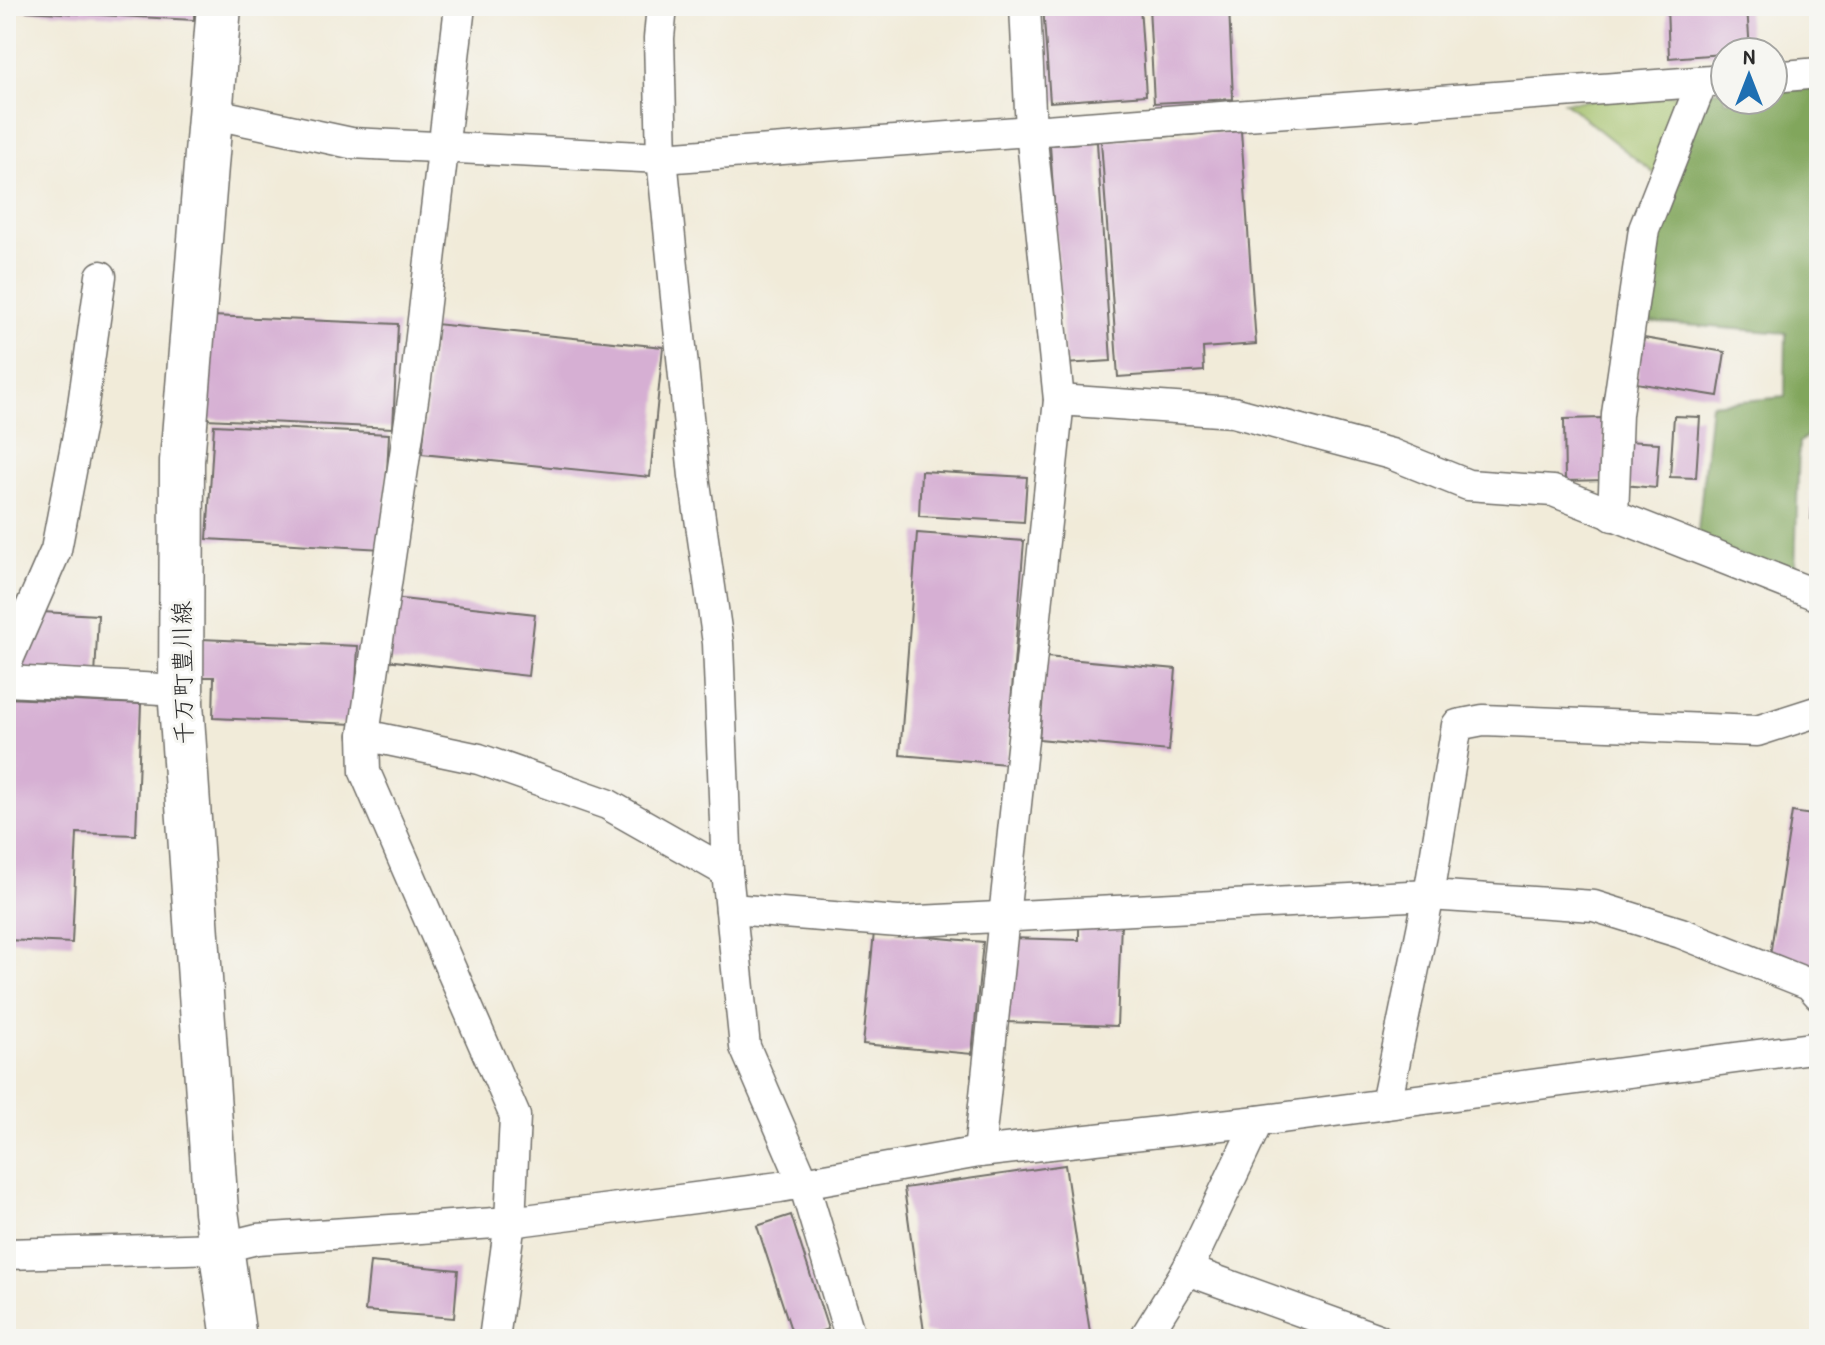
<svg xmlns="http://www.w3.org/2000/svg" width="1825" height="1345" font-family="'Patrick Hand','Klee One',sans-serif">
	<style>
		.green { fill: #a2bf67; stroke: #667549; stroke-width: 2 }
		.forest { fill: #81a65c; stroke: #566844; stroke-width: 2 }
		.building { fill: #d6afd3 }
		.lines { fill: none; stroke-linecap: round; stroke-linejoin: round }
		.minor-casing { stroke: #706e68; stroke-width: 33 }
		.secondary-casing { stroke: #706e68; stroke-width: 47 }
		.minor { stroke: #fff; stroke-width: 30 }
		.secondary { stroke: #fff; stroke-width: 44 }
		.labels { text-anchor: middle; stroke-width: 6; stroke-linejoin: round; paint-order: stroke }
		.street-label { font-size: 24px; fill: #2b2b2b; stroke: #f6f6f2 }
	</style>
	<rect width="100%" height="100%" fill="#f6f6f2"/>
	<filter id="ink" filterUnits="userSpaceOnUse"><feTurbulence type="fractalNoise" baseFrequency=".0125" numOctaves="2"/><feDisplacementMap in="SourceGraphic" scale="16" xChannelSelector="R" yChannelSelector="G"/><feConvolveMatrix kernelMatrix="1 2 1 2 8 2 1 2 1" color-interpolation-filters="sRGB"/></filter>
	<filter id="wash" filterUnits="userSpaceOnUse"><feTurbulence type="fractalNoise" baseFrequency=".006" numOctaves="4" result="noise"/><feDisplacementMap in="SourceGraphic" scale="32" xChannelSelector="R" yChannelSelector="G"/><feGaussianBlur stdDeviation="1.8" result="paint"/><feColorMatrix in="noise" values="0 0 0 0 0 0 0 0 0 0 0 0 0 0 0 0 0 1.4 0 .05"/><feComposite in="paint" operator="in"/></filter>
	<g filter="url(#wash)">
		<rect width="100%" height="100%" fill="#f1ebd9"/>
		<path class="green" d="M 1691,93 L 1656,175 L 1564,102 Z"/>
		<path class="forest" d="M 1819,82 L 1819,416 L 1817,429 L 1799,442 L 1795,574 L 1697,540 L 1711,404 L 1785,397 L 1786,333 L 1636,321 L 1650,231 L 1704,91 L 1725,90 L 1725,100 L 1773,100 L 1773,86 Z"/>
		<g id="blocks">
			<g class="building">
				<path d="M 6,6 L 194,6 L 194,20 L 6,10 Z"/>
				<path d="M 1043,6 L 1140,6 L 1146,95 L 1050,102 Z"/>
				<path d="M 1149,6 L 1229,6 L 1233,99 L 1154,103 Z"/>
				<path d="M 1667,6 L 1747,6 L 1750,52 L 1669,58 Z"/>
				<path d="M 1241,131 L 1256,344 L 1203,348 L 1204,371 L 1118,377 L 1101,141 Z"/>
				<path d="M 1097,142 L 1111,361 L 1065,364 L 1050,145 Z"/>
				<path d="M 211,316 L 398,324 L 393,428 L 206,419 Z"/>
				<path d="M 435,324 L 663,347 L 650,477 L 422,454 Z"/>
				<path d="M 1644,338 L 1725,352 L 1718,396 L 1636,383 Z"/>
				<path d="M 1674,416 L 1700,417 L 1696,478 L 1670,477 Z"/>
				<path d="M 1604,418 L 1606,480 L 1565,481 L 1564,419 Z"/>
				<path d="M 214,425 L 389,434 L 383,549 L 207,539 Z"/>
				<path d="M 1626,441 L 1659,443 L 1656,488 L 1623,485 Z"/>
				<path d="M 1816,458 L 1819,458 L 1819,520 L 1811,519 Z"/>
				<path d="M 921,471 L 1027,477 L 1024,522 L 919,516 Z"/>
				<path d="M 917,533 L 1024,541 L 1006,764 L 900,755 Z"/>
				<path d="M 393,598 L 535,614 L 528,676 L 386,660 Z"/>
				<path d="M 6,600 L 12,600 L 10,628 L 6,634 Z"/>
				<path d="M 41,612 L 98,615 L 95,677 L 17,674 Z"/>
				<path d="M 201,639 L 358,646 L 354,724 L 213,718 L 214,677 L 200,677 Z"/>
				<path d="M 1046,657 L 1176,669 L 1169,751 L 1039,739 Z"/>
				<path d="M 6,698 L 141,704 L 136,835 L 77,833 L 72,943 L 6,940 Z"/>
				<path d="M 1792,812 L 1819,816 L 1819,969 L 1769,962 Z"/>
				<path d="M 1079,920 L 1121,922 L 1117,1026 L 1006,1022 L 1009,938 L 1079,940 Z"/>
				<path d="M 874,932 L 983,942 L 972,1054 L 863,1044 Z"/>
				<path d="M 1065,1165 L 1091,1339 L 954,1339 L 924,1332 L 904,1188 Z"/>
				<path d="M 791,1215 L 828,1329 L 797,1339 L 794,1339 L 757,1226 Z"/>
				<path d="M 370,1262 L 458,1270 L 454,1318 L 365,1311 Z"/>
			</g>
		</g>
	</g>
	<g filter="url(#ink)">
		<use href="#blocks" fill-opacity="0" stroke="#706e68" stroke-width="2"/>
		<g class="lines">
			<g class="minor-casing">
				<g id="minor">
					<path d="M 460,6 L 416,379 L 364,735 L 365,772 L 515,1116 L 510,1222 L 494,1339"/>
					<path d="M 662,6 L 659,38 L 662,158 L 694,476 L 718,643 L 727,872 L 745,1047 L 803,1181 L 851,1339"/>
					<path d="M 1773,77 L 1819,73"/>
					<path d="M 210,113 L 351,143 L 662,158 L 1725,80"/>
					<path d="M 1059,400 L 1233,412 L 1391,454 L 1468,485 L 1553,491 L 1819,596"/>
					<path d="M 1613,516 L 1617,414 L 1644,229 L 1702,82"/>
					<path d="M 6,664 L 56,550 L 81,419 L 101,276"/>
					<path d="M 6,681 L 181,690"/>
					<path d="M 364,735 L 479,759 L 607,804 L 727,872"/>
					<path d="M 731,909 L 899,922 L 1429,895 L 1594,906 L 1681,933 L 1809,984 L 1819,995"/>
					<path d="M 1386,1104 L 1429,895 L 1457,725 L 1483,720 L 1757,731 L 1819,711"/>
					<path d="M 979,1152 L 1059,400 L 1031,131 L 1025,6"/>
					<path d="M 6,1254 L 220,1248 L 257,1239 L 510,1222 L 780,1187 L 979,1152 L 1258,1121 L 1819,1047"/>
					<path d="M 1187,1270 L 1378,1339"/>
					<path d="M 1144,1339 L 1187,1270 L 1258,1121"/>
				</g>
			</g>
			<g class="secondary-casing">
				<path id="secondary" d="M 219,6 L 182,461 L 181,703 L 216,1211 L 234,1339"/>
			</g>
			<use href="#minor" class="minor"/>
			<use href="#secondary" class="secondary"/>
		</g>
	</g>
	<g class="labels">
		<g class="street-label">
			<text transform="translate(183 673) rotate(-91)" y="8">千万町豊川線</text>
		</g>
	</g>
	<rect width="1825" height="1345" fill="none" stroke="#f6f6f2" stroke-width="32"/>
	<g transform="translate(1749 76)"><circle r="38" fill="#f6f6f2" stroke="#a5a5a2" stroke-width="2"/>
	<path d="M0-6L14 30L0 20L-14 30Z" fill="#1f6fb2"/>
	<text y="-12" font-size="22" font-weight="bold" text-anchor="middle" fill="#2b2b2b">N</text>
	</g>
</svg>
